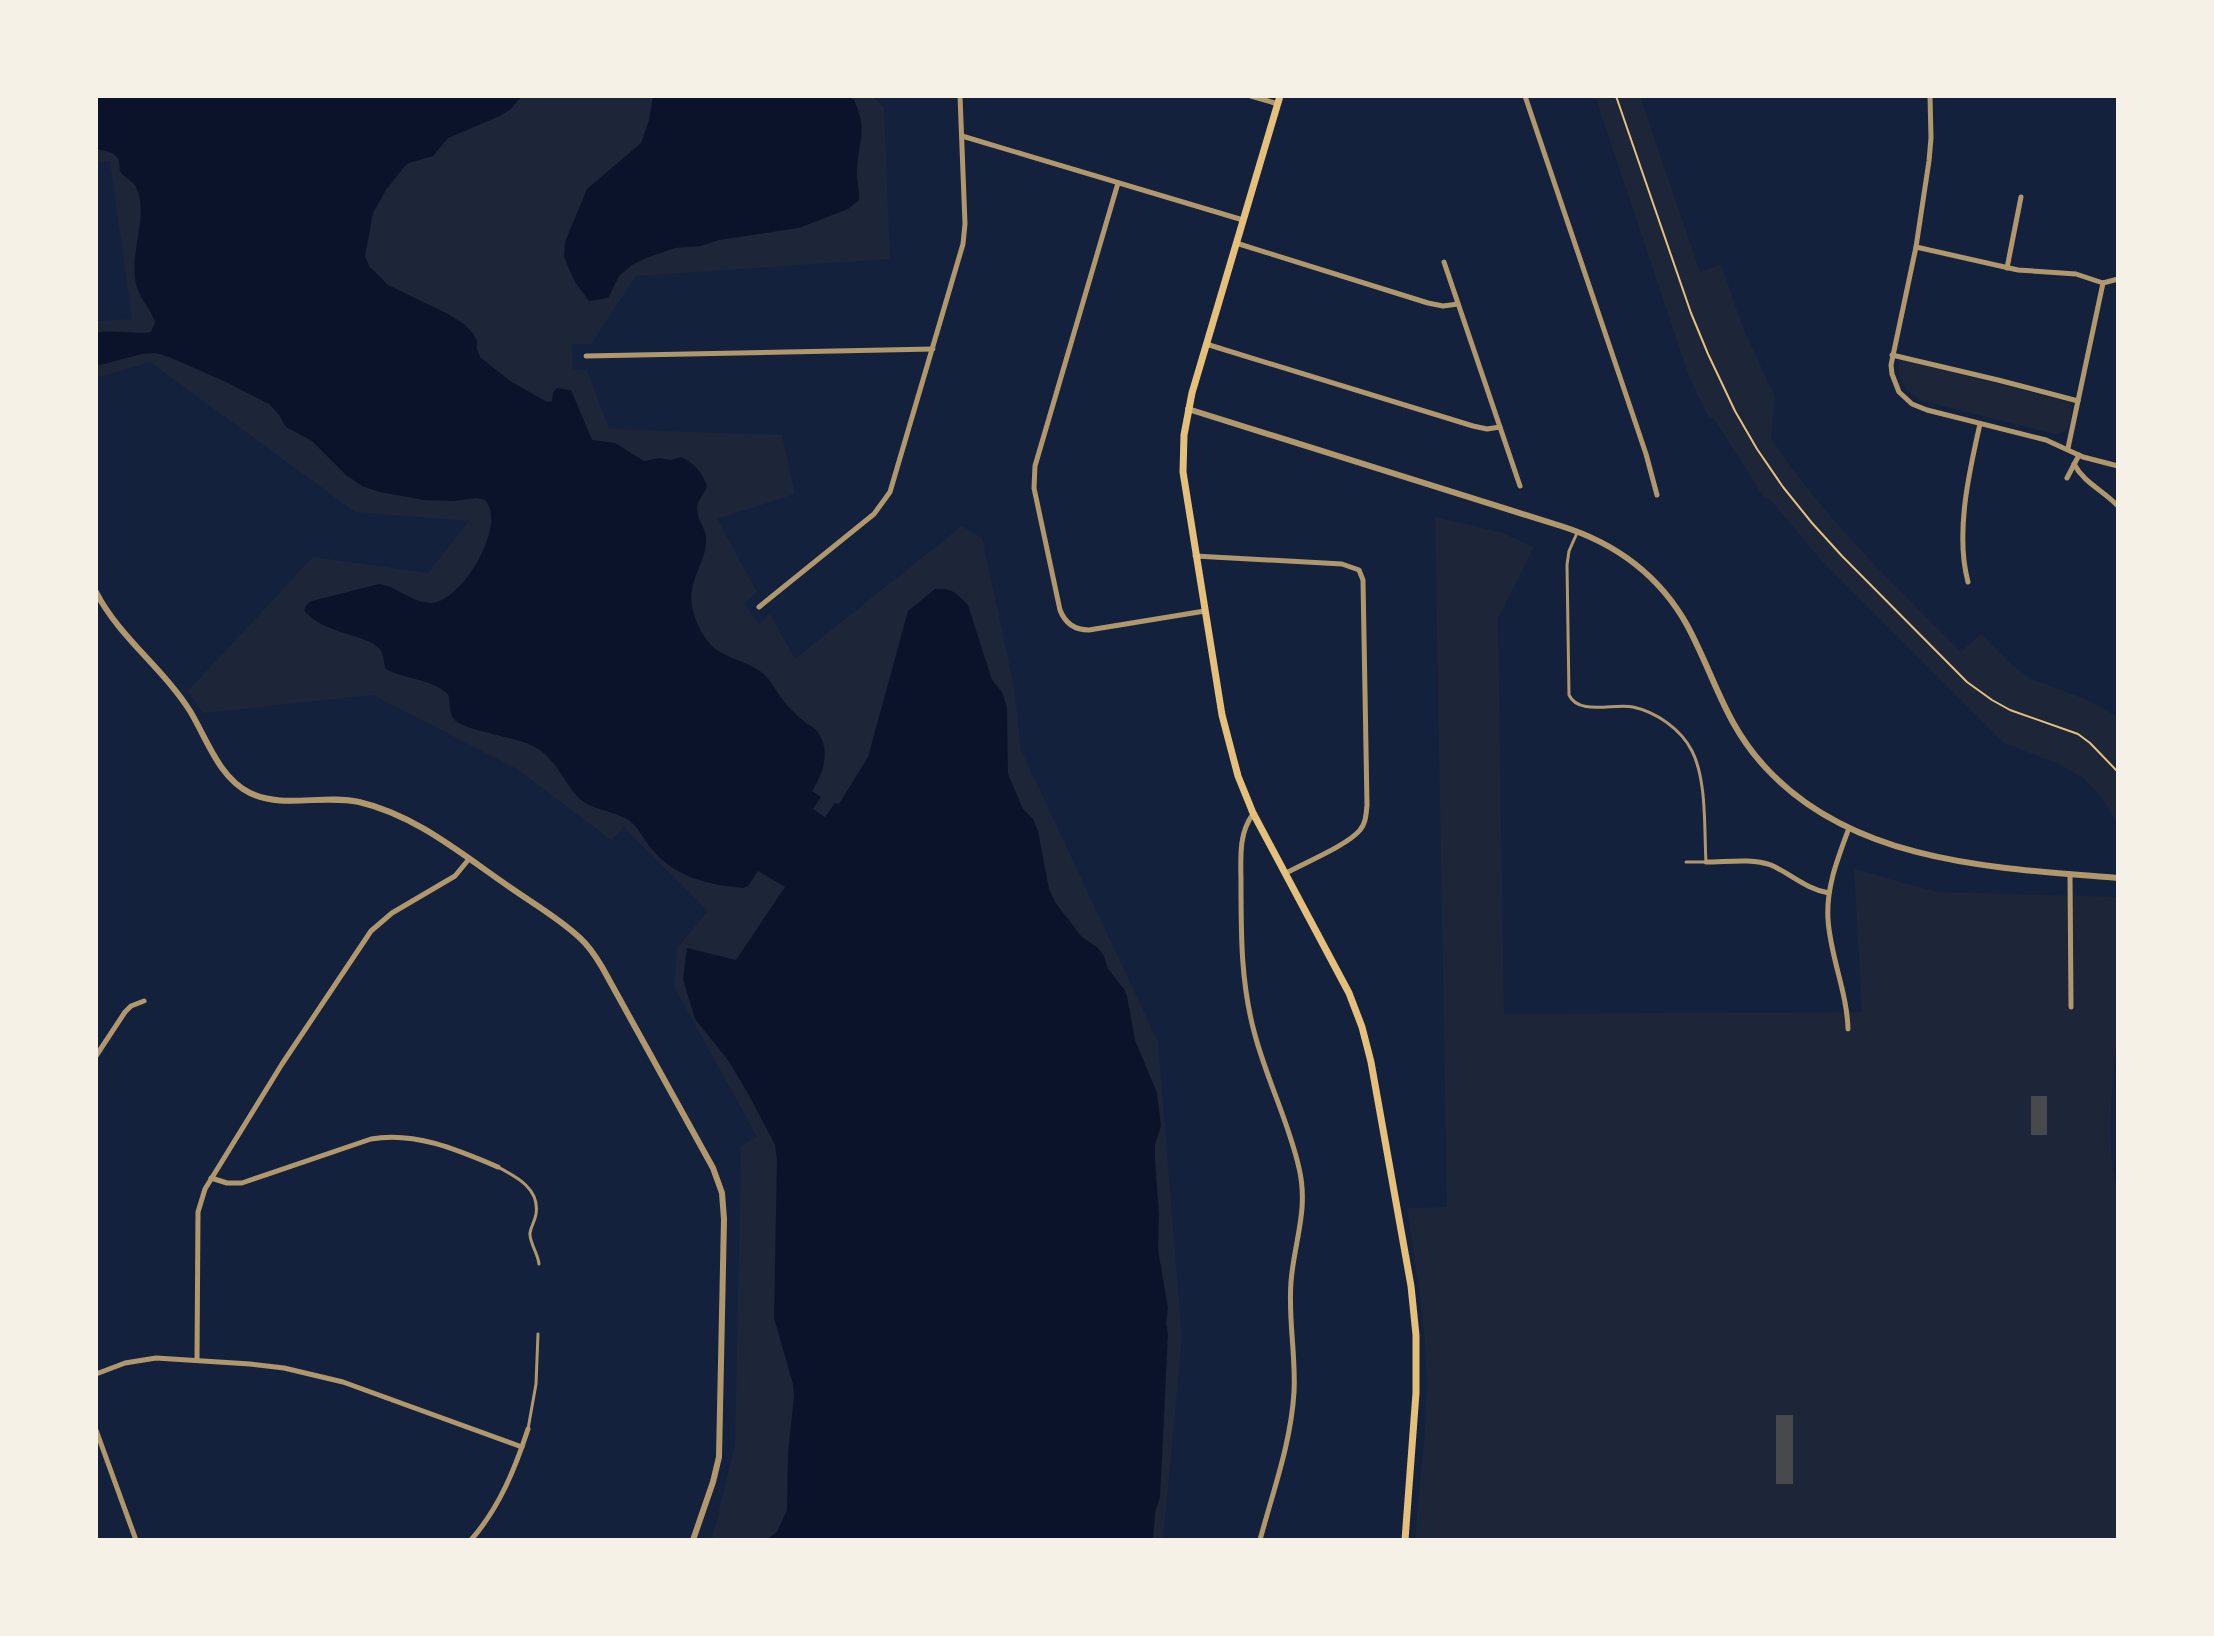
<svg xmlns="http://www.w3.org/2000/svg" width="2214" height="1636" font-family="Ubuntu,sans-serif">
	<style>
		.green { fill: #1d2539 }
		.water { fill: #0b132b }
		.building { fill: #48494c }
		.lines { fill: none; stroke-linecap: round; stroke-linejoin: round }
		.path { stroke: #e5c07b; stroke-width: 2 }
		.service { stroke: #b1986c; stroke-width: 3 }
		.minor { stroke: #b1986c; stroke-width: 5 }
		.tertiary { stroke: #b1986c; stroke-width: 6 }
		.secondary { stroke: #e5c07b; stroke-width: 7 }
	</style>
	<rect width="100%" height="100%" fill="#14213d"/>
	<g class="green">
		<path d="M 96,96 L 872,96 L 884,107 L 890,259 L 636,276 L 591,344 L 572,344 L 573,370 L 587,370 L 609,429 L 782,435 L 795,494 L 717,519 L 757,592 L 744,604 L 759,624 L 770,614 L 795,659 L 962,526 L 982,538 L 1014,686 L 1021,750 L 1158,1042 L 1182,1338 L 1163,1540 L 712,1540 L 735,1445 L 741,1146 L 757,1137 L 674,986 L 677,948 L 708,911 L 624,827 L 611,840 L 517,769 L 373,695 L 203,713 L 188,691 L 313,557 L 428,573 L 469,521 L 355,512 L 150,362 L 96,378 L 96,321 L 132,319 L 110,161 L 96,163 Z"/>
		<path d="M 1595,96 L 1640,96 L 1700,272 L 1721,264 L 1743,328 L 1775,397 L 1771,438 C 1824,519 1894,584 1961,652 L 1981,634 L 2011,664 L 2030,678 L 2085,699 L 2118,717 L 2118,824 L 2101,797 L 2084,779 L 2059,764 L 2004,743 L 1821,560 L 1769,498 L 1765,499 L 1713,417 L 1709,418 L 1690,379 Z"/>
		<path d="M 1900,361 L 1907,361 L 2068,402 L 2072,407 C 2071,420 2070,433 2055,434 L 1923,401 C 1908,394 1894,379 1900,361 Z"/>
		<path d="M 1435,517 L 1500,532 L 1534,547 L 1498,618 L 1504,1014 L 1862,1012 L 1854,868 L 1903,883 L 1939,892 L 2118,897 C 2118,936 2119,976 2118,1015 C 2115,1074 2103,1137 2118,1194 L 2118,1540 L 1415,1540 C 1419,1482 1429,1420 1426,1361 C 1424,1310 1414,1259 1407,1208 L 1447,1207 Z"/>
	</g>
	<g class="water">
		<path d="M 96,96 L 522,96 L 511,109 L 500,116 L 448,138 L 433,156 L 409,163 L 404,167 L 386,190 L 373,213 L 365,256 L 369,266 L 388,285 L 448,314 L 464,324 L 473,333 L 477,341 L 477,349 L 480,357 L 510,381 L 547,402 L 552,401 L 553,393 L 556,388 L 571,390 L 592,440 L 615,443 L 644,461 L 659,458 L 671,460 L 681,457 C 693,462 703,473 707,486 C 705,494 697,500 697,508 C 697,521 708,530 706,543 C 705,556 699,567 695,578 C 687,600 693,617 704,636 C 716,656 737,658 755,668 C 769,675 774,689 783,700 C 789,708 797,716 805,722 C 806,723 814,728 815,729 C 832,747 824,773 812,791 L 821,797 L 813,809 L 825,817 L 835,803 L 839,804 L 868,757 L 908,611 L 935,589 C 951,587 958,594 968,605 L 992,680 L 1002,692 L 1007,707 L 1008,774 L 1023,809 L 1033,819 L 1038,831 L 1049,889 L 1055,902 L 1081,936 L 1098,948 L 1104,956 L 1108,969 L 1124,989 L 1127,996 L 1135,1040 L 1157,1093 L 1161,1126 L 1155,1145 L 1155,1160 L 1159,1214 L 1158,1250 L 1168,1308 L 1166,1323 L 1168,1334 L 1160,1497 L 1155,1513 L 1153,1540 L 766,1540 L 777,1532 L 787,1510 L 788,1453 L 794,1396 L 793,1384 L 774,1318 L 777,1159 L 775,1145 L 750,1097 L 728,1060 L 695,1019 L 683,979 L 687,948 L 736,960 L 785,887 L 758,871 L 748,886 L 743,888 C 708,885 674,877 650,847 C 642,837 638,826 627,819 C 611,810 590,810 577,796 C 562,779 554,756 533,746 C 514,736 462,731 453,718 C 448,710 451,702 448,694 C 430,678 406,680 386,669 C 383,663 384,656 381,651 C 374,635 320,634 304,610 L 307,604 L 312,601 L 379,584 C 397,586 412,603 431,603 C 462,602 508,524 485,500 L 477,498 L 453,501 L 424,500 L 380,492 L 362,486 L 346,475 L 312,441 L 286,427 L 279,415 L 269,404 L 224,381 L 169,357 L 156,353 L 142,354 L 96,366 L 96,333 C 115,329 133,335 151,332 L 155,322 C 149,304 138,300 135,277 C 131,248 148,217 137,189 C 134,180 124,179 120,171 C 119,167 120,162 118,159 C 114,151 104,151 96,149 Z"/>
		<path d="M 653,96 L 848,96 L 854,100 C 868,131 859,138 857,169 C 856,179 860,190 859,200 L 848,209 L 799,228 L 719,240 L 701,246 L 675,248 L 646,258 L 632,265 L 619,276 L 608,298 L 589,301 L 575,282 L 569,269 L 564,256 L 565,242 L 587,189 L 641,143 L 649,120 Z"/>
	</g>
	<g class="building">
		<rect x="2031" y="1096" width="16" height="39"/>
		<rect x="1776" y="1415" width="17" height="69"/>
	</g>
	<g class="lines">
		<path class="path" d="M 1616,96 L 1691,313 L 1708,354 L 1735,411 L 1757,449 L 1783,487 L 1812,523 L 1842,556 L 1967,682 L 1992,700 L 2010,710 L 2078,734 L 2090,743 L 2118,772"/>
		<g class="service">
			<path d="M 1577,533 L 1569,551 L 1567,565 L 1569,695 C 1579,716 1614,703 1633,707 C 1656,712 1681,729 1692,751 C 1707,781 1704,828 1706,862 L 1686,862"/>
			<path d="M 498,1167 C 517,1177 540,1189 536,1214 C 535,1221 531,1226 530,1233 C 529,1242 538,1253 539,1264"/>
			<path d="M 528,1429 L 536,1384 L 538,1334"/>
		</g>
		<g class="minor">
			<path d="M 1251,96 L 1278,104"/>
			<path d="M 1525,96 L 1646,454 L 1657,495"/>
			<path d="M 1930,96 L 1931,138 L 1929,161 L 1916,247 L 1891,365 L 1892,374 L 1899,392 L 1912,404 L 1927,410 L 2046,440 L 2083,457 L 2118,466"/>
			<path d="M 962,136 L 1243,220"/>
			<path d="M 1118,183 L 1035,466 L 1034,488 L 1060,610 C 1065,623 1075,630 1089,630 L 1205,611"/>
			<path d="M 1236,243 L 1428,303 L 1443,306 L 1458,304"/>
			<path d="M 1916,247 L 2018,270 L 2076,274 L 2103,283"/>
			<path d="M 1444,262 L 1520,486"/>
			<path d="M 2007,268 L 2021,197"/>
			<path d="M 2103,283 L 2118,279"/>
			<path d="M 1206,344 L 1473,426 L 1487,429 L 1500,427"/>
			<path d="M 1892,355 L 1998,380 L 2078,401"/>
			<path d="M 586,356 L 933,349"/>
			<path d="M 2068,448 L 2103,283"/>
			<path d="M 2074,464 C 2084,483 2103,490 2118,506"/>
			<path d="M 2067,478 L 2079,455"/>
			<path d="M 1195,556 L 1342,564 L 1359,570 L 1363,580 L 1367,805 C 1366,814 1366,823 1360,830 C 1348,845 1304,863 1286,873"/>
			<path d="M 1968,582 C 1955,534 1969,472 1980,424"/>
			<path d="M 759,607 L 874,514 L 890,492 L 963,244 L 965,224 L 960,96"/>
			<path d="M 1253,814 C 1238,834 1241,860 1241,884 C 1241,936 1241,985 1255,1035 C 1267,1080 1289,1123 1299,1168 C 1309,1210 1294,1242 1291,1282 C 1288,1319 1296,1355 1294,1392 C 1291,1443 1273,1491 1260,1540"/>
			<path d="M 1706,862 C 1727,862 1751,858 1771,865 C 1791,874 1806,889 1829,893"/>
			<path d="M 2070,874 L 2071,1007"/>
			<path d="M 1848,1029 C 1847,991 1830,956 1828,919 C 1826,887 1838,858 1849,828"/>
			<path d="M 96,1056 L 125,1012 L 131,1006 L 144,1001"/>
			<path d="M 211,1178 L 227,1183 L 242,1183 L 371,1139 C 414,1131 458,1150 498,1167"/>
			<path d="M 197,1360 L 198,1212 L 205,1189 L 282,1064 L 371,931 L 392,913 L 455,876 L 469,859"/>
			<path d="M 96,1374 L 125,1363 L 156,1358 L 250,1364 L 284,1368 L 343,1382 L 522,1447"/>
			<path d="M 96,1430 L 136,1540"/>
			<path d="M 471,1540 C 499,1508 515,1469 528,1429"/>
		</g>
		<g class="tertiary">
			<path d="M 1188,409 L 1561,526 C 1615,543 1659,575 1687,625 C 1715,677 1724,723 1766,768 C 1855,864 1997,868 2118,878"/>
			<path d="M 96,592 C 119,637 163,668 190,711 C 207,739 219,778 250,793 C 283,809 323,794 359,802 C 416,815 464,856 511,888 C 534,904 560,919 580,938 C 589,946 596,957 602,967 L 713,1168 L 722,1193 L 724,1219 L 719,1457 L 713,1482 L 693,1540"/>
		</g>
		<path class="secondary" d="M 1280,96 L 1192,393 L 1184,435 L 1183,472 L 1222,715 L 1238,776 L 1253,813 L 1349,993 L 1362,1027 L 1371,1062 L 1411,1286 L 1416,1335 L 1416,1393 L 1405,1540"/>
	</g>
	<rect width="2214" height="1636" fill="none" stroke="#f6f1e7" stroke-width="196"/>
</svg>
